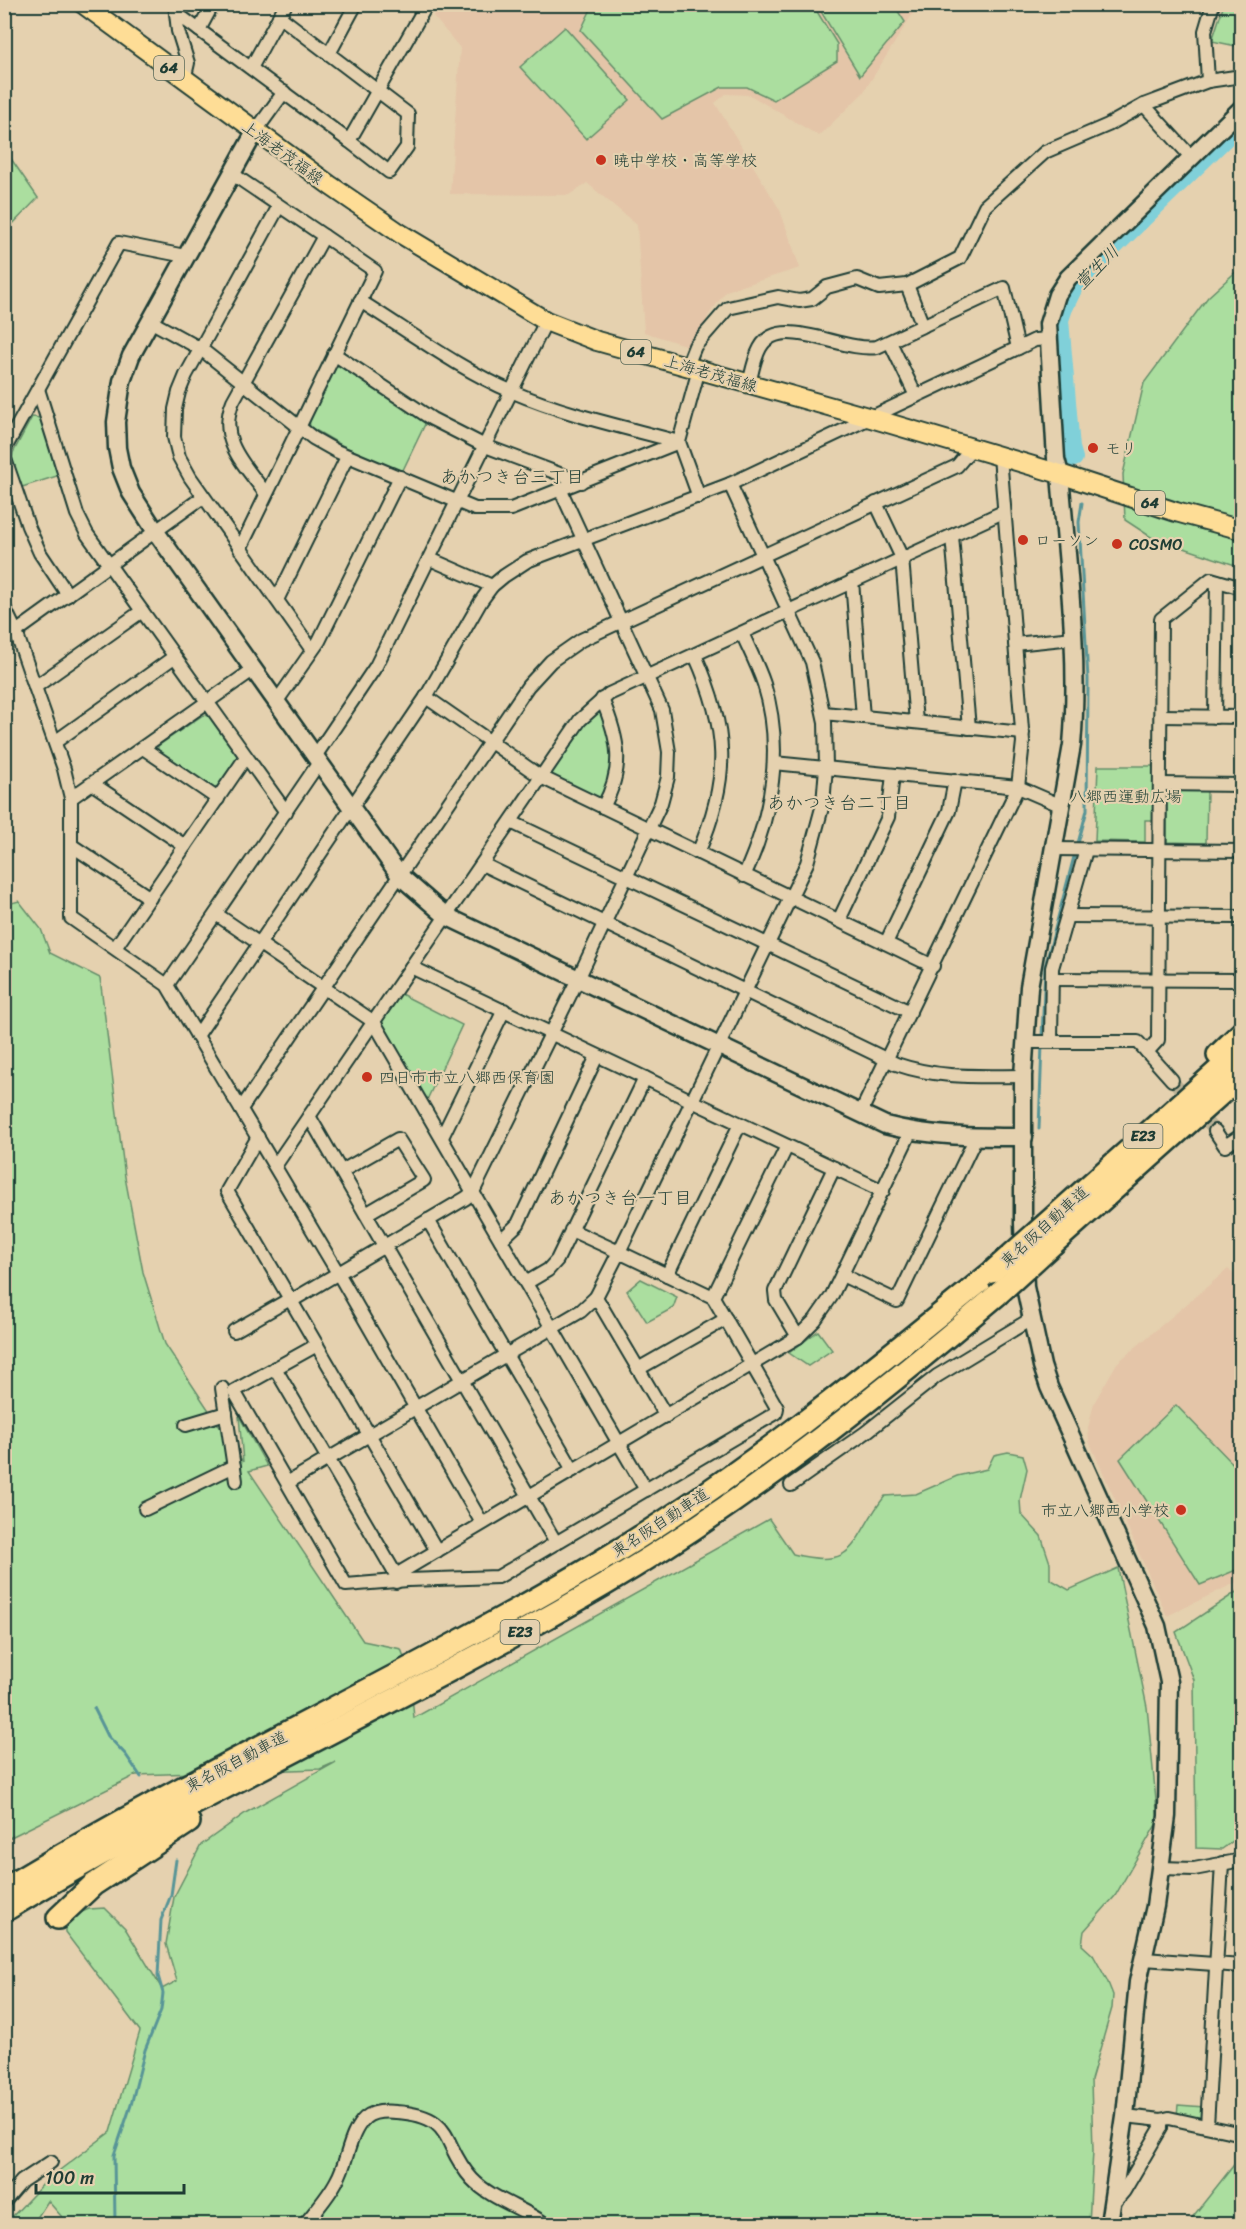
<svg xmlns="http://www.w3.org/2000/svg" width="1246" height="2229" font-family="Sriracha,'Klee One',sans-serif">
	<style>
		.built { fill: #e4c5a8 }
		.green { fill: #abde9f; stroke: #658e6a; stroke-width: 1.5 }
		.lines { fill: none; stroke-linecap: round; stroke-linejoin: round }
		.stream { stroke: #599597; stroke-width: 3 }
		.river { stroke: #80d0d9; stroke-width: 18 }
		.street-tunnel { stroke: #bdb396; stroke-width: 12; stroke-dasharray: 12 6; stroke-linecap: butt }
		.street-casing { stroke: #1f3d34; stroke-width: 16 }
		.secondary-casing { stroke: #1f3d34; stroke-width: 21 }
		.primary-casing { stroke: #1f3d34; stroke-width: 22 }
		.highway-casing { stroke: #1f3d34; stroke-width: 26 }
		.street { stroke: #e5d1af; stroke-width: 12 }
		.secondary { stroke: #e5d1af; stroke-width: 16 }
		.primary { stroke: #fedd96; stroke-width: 18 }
		.highway { stroke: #fedd96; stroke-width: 21 }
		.highway-bridge-casing { stroke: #1f3d34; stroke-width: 26; stroke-linecap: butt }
		.highway-bridge { stroke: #fedd96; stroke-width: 21 }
		.poi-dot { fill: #c8321e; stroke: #e5d1af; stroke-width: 2 }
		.labels { text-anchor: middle; stroke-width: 4.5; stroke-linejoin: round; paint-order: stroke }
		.shield { fill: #e5d1af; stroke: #5a6959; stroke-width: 1.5 }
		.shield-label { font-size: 15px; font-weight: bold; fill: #1f3d34 }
		.street-label { font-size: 16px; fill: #1f3d34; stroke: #e5d1af }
		.poi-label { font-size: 16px; fill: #1f3d34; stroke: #e5d1af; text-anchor: start }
		.park-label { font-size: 16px; fill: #264539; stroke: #e5d1af }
		.water-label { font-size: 18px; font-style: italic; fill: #24443c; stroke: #e5d1af }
		.neighbourhood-label { font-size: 18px; fill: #1f3d34; stroke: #e5d1af }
	</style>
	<rect width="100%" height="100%" fill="#e5d1af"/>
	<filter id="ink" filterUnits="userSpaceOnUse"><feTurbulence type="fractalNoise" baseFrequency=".0167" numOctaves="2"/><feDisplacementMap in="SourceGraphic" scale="12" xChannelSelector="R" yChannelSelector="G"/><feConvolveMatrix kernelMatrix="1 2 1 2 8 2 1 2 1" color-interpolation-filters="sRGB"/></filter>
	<g filter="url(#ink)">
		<g class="built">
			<path d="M 440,4 L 558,5 L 565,12 L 569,4 L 915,4 L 917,7 L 863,93 L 819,136 L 750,95 L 726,94 L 715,103 L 780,210 L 800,268 L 726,291 L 708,316 L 697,349 L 644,332 L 637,225 L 587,183 L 569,195 L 450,194 L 460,48 L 433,16 Z"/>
			<path d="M 1228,1269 L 1242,1282 L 1241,1580 L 1167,1616 L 1089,1441 L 1088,1428 L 1094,1403 L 1117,1363 Z"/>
		</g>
		<g class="green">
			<path d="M 1224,4 L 1241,5 L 1241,47 L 1212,41 Z"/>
			<path d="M 593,5 L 813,5 L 837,44 L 837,61 L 774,100 L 747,87 L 722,87 L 662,119 L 581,30 Z"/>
			<path d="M 817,5 L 894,5 L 905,22 L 860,76 Z"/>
			<path d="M 565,27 L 630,100 L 586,139 L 520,67 Z"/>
			<path d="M 5,150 L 38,198 L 5,232 L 4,232 Z"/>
			<path d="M 1240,268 L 1241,268 L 1241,567 L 1151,537 L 1125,520 L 1123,474 L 1144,383 L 1208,297 Z"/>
			<path d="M 341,364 L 427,420 L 402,472 L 343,446 L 310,427 L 309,418 L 333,367 Z"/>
			<path d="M 32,417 L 41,418 L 60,475 L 19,488 L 11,463 L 13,453 Z"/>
			<path d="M 597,711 L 603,711 C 617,751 616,758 603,798 L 598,799 L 552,777 L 551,773 L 582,726 Z"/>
			<path d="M 203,715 L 211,716 L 237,752 L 237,765 L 220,790 L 212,791 L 158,753 L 158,746 Z"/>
			<path d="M 1098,766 L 1155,766 L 1154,820 L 1145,820 L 1145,842 L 1095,841 Z"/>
			<path d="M 1172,788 L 1207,789 L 1206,843 L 1167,842 L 1167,793 Z"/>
			<path d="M 19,901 L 41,929 L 50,953 L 100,978 L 125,1177 L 143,1272 L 165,1344 L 243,1462 L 239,1416 L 267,1466 L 249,1471 L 363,1641 L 401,1649 L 410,1673 L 414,1718 L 769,1519 L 793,1554 C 860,1571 851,1538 885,1496 L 916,1494 L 957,1476 L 987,1469 L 994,1455 L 1008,1452 L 1023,1455 L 1027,1469 L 1020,1500 L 1021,1514 L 1041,1536 L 1050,1563 L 1050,1579 L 1069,1590 L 1118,1568 L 1147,1707 L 1158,1821 L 1115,1896 L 1084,1931 L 1082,1945 L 1093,1955 L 1107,1980 L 1113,1995 L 1112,2008 L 1091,2080 L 1093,2151 L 1089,2224 L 68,2224 L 48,2201 L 33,2224 L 8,2224 L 11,2218 L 48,2179 L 110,2132 L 140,2031 L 65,1932 L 65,1925 L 67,1918 L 89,1909 L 105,1908 L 125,1928 L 162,1989 L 177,1981 L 166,1944 L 174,1897 L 201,1845 L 247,1812 L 336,1762 L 320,1769 L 136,1775 L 5,1840 L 4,905 Z"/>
			<path d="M 399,993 L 462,1025 L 426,1102 L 381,1025 L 380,1020 Z"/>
			<path d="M 641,1279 L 677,1297 L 673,1308 L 647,1322 L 627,1291 Z"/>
			<path d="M 818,1331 L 832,1350 L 808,1366 L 789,1353 Z"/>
			<path d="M 1176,1405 L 1241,1472 L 1241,1568 L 1200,1585 L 1120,1459 Z"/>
			<path d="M 1241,1589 L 1241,1835 L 1222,1849 L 1196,1848 L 1194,1680 L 1176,1632 Z"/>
			<path d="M 1178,2105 L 1204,2107 L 1203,2120 L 1177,2116 Z"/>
			<path d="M 1241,2156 L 1241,2224 L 1187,2224 Z"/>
		</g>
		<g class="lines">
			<g class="stream">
				<path d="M 1077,847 L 1087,810 L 1088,679 L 1079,522 L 1082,503"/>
				<path d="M 1042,1038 L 1045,967 L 1075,853"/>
				<path d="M 1039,1129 L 1042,1044"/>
				<path d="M 94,1708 L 108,1736 L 126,1755 L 141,1777"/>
				<path d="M 115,2224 L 114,2155 L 131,2105 L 145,2050 L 161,2010 L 163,1993 L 158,1976 L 161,1920 L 171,1895 L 176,1860"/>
			</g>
			<path class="river" d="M 1074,458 L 1071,448 L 1060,320 L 1064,308 L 1075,285 L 1242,122"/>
			<path class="street-tunnel" d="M 1172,1080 L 1215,1131"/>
			<g class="street-casing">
				<g id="street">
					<path d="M 175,4 L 178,31 L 188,63 L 184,80"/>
					<path d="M 213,4 L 199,30 L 349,141 L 427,4"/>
					<path d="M 176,13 L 199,30"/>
					<path d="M 279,16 L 329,54"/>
					<path d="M 251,68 L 286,4"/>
					<path d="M 1208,81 L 1242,76"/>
					<path d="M 1144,105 L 1192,158"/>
					<path d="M 255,132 L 284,92"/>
					<path d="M 349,141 L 389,172 L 407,147 L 408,114 L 329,54 L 356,4"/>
					<path d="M 231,173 L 324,236 L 233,401 C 217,440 244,464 266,494"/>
					<path d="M 279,206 L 186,375 L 179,392 L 175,409 L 174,437 L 179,457 L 190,477 L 312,650"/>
					<path d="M 907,285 L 923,326"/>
					<path d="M 360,301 C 410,332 459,369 513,392 C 567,415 624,427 679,442"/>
					<path d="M 150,321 L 201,349 L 313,438 L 336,451 L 475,509 L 511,509 L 679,442"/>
					<path d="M 890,342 L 916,396"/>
					<path d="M 334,354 L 432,419 L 485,446 L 581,482"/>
					<path d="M 687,366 L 695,346 L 728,308 L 778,297 L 799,301 L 812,299 L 827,287 L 857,279 L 879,288 L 907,285 L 960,258 L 985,206 L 1045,152 L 1108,125 L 1144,105 L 1208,81 L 1205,31 L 1213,4"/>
					<path d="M 699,369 L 679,442 L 699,497"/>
					<path d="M 749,384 C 752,372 754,359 760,348 C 779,312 843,353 877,347 L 1004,288 L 1018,348"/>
					<path d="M 38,389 L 77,514 L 87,534 L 286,812"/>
					<path d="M 4,450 L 119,243 L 185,256"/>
					<path d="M 4,456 L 28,526 L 40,553 L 68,595"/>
					<path d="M 730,484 L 812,662 L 825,722 L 826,767 L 823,804 L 807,863 L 692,1101 L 883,1191"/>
					<path d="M 876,503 L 902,558 L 916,722"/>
					<path d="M 952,536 L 969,728"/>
					<path d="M 240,549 L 375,271 L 324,236"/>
					<path d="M 430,559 L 492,586"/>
					<path d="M 852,581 L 863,717"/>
					<path d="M 277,600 L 347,457"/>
					<path d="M 4,607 L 16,632 L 35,687 L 64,769 L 71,798 L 71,918 L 167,985 L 338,1273 L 482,1523"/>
					<path d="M 16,632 L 203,497"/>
					<path d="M 742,633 C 749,649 758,666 764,684 C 784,748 772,816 744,876"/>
					<path d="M 1015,644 L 1073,638"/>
					<path d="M 695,655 C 728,729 731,777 698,853"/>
					<path d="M 35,687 L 142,611"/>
					<path d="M 426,697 L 541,777 L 933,966"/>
					<path d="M 602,699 C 619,740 625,767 603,807"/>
					<path d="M 277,701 L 319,641 L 400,477"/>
					<path d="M 824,713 L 1023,733"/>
					<path d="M 1161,716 L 1242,717"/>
					<path d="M 1215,717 L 1217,581"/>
					<path d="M 55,742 L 174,657"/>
					<path d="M 143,748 L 218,799"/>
					<path d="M 316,755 L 376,666 L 546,321"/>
					<path d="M 774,763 L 1018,787 L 1062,806"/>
					<path d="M 93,784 L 185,846"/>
					<path d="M 1160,784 L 1242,785"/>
					<path d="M 71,798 L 254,669"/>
					<path d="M 511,822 L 910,1012"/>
					<path d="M 71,845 L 150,898"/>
					<path d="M 1054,849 L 1242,851"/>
					<path d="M 482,864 L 896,1064 C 940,1079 978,1076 1023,1076"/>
					<path d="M 216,914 L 374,1022 L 646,1490"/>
					<path d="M 1067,916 L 1242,917"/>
					<path d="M 839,920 L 888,817 L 893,775"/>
					<path d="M 886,943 L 949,811 L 955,780"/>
					<path d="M 115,948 L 246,757"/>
					<path d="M 411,967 L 645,1078"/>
					<path d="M 1052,979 L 1238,980 L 1242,977"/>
					<path d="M 167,985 L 320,761"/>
					<path d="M 197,1036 L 426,697 L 481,601 L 492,586 L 504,576 L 527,561 L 730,484 L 1035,340 L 1049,339"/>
					<path d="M 1024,1042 L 1138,1042 L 1172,1080"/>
					<path d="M 1051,1042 L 1052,968 L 1086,850"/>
					<path d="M 1147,1052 L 1158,1040 L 1161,619 L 1211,579 L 1242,588"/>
					<path d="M 241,1109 L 528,686 L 551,661 L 581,640 L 957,466 L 972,448"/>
					<path d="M 860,1114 L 1018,787 L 1023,742 L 1000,456"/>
					<path d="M 309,1116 L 556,1543"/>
					<path d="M 1215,1131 L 1225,1146 L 1242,1135"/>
					<path d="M 258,1137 L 227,1191 L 437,1551"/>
					<path d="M 442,1137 L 504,1010"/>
					<path d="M 275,1166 L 580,720 L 609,694 L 1003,512"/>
					<path d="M 342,1171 L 398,1139 L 424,1180 L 366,1214"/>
					<path d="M 428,1220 L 573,1470"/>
					<path d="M 501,1240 L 518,1224 L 597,1056"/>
					<path d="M 667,1275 L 740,1124"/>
					<path d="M 842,1275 L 897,1301 L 976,1137"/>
					<path d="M 526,1283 L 548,1270 L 557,1260 L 645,1078 L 692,1101 L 619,1252 L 571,1230"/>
					<path d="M 596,1297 L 666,1416"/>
					<path d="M 713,1297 L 787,1146"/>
					<path d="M 291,1301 L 466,1198 L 473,1192 L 578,979 L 661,803 L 668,777 L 669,752 L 662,710 L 561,491"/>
					<path d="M 234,1331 L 290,1299"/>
					<path d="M 798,1337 L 776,1300 L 775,1291 L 834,1168"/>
					<path d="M 275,1368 L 396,1575 L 396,1582"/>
					<path d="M 638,1369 L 726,1319"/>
					<path d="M 222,1388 L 236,1481"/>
					<path d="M 186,1425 L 226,1413"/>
					<path d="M 287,1483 L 581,1311 L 596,1297 L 619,1252 L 713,1297 L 777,1408 L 776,1413 L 498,1577 L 408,1580 L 346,1585 L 234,1391 L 317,1345"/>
					<path d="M 791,1485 L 865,1433 L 937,1376 L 1031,1319"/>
					<path d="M 145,1509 L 234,1466"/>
					<path d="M 396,1575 L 798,1337 L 815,1320 L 831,1297 L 911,1131"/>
					<path d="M 1161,1868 L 1194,1869 L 1242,1860"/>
					<path d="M 1144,1959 L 1242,1966"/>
					<path d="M 1125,2116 L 1161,2120 L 1169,2118 L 1242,2134"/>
					<path d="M 1207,2126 L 1222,1863"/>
					<path d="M 4,2202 L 22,2181 L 51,2162"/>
					<path d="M 1112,2205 L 1124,2191 L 1161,2128 L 1161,2120"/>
					<path d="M 305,2224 C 316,2210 329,2196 337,2180 C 348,2161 349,2133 365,2118 C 373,2111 386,2111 396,2112 C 457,2116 440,2144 472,2179 C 492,2200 522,2207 545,2224"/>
				</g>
			</g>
			<g class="secondary-casing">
				<g id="secondary">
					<path d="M 255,132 L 131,356 L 122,381 L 116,422 L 117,448 L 121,468 L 131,493 L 156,532 L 400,876 L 446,916 L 885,1125 C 931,1137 976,1137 1024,1137"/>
					<path d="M 1109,2224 L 1125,2116 L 1138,1982 L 1155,1906 L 1167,1816 L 1169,1682 L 1157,1626 L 1049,1387 L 1042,1366 L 1025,1287 L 1023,1223 L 1023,1076 L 1029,987 L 1072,745 C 1080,655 1067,564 1060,474 L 1056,459 L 1048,324 L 1057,295 L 1068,278 L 1242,108"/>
				</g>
			</g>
			<g class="primary-casing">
				<path id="primary" d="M 83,4 L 331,186 L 401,234 L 546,321 L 597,341 L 871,418 L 1060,474 L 1176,512 L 1242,530"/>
			</g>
			<g class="highway-casing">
				<g id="highway">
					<path d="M 1218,1055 L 1242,1032"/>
					<path d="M 1046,1224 L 1242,1049"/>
					<path d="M 1054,1243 L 1242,1075"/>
					<path d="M 4,1889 C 197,1772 402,1679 596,1564 C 737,1480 865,1376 992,1272"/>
					<path d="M 4,1911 C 199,1792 408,1700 604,1585 C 745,1502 873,1400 997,1295"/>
					<path d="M 58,1918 L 93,1885 L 189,1822"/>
				</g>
			</g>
			<use href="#street" class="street"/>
			<use href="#secondary" class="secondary"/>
			<use href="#primary" class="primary"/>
			<use href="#highway" class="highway"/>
			<g class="highway-bridge-casing">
				<g id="highway-bridge">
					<path d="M 992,1272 L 1046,1224"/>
					<path d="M 997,1295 L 1054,1243"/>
				</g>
			</g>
			<use href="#highway-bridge" class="highway-bridge"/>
		</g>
	</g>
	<g class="poi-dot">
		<circle cx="601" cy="160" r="6"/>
		<circle cx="1093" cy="448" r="6"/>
		<circle cx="1023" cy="540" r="6"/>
		<circle cx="1117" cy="544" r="6"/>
		<circle cx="367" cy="1077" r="6"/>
		<circle cx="1181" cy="1510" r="6"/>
	</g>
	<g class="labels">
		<g class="shield">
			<rect x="154" y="56" width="30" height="24" rx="4.5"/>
			<rect x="621" y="340" width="30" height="24" rx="4.5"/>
			<rect x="1135" y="491" width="30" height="24" rx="4.5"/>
			<rect x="1123.5" y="1124" width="39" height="24" rx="4.5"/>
			<rect x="500.5" y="1620" width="39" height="24" rx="4.5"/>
		</g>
		<g class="shield-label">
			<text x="169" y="73">64</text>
			<text x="636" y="357">64</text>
			<text x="1150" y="508">64</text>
			<text x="1143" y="1141">E23</text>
			<text x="520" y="1637">E23</text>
		</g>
		<g class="street-label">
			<text transform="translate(283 152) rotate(36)" y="6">上海老茂福線</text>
			<text transform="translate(711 373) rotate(16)" y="6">上海老茂福線</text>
			<text transform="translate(1044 1226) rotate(-42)" y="6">東名阪自動車道</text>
			<text transform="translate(660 1522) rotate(-33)" y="6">東名阪自動車道</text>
			<text transform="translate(236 1761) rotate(-28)" y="6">東名阪自動車道</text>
		</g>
		<g class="poi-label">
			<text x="613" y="166">暁中学校・高等学校</text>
			<text x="1105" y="454">モリ</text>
			<text x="1035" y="546">ローソン</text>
			<text x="1129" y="550">COSMO</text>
			<text x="379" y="1083">四日市市立八郷西保育園</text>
			<text x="1169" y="1516" text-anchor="end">市立八郷西小学校</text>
		</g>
		<g class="park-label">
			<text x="1126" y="802">八郷西運動広場</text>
		</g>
		<g class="water-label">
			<text transform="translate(1097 267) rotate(-45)" y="6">萱生川</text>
		</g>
		<g class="neighbourhood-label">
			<text x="512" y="483">あかつき台三丁目</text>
			<text x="839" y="809">あかつき台二丁目</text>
			<text x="620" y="1204">あかつき台一丁目</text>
		</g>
	</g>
	<rect width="1246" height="2229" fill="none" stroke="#e5d1af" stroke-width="24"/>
	<rect x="12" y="12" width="1222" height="2205" fill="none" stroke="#1f3d34" stroke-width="2" filter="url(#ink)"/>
	<path d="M36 2184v9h148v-9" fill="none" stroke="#1f3d34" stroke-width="3"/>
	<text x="45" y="2184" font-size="18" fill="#1f3d34" stroke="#e5d1af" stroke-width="4.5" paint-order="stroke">100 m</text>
</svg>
